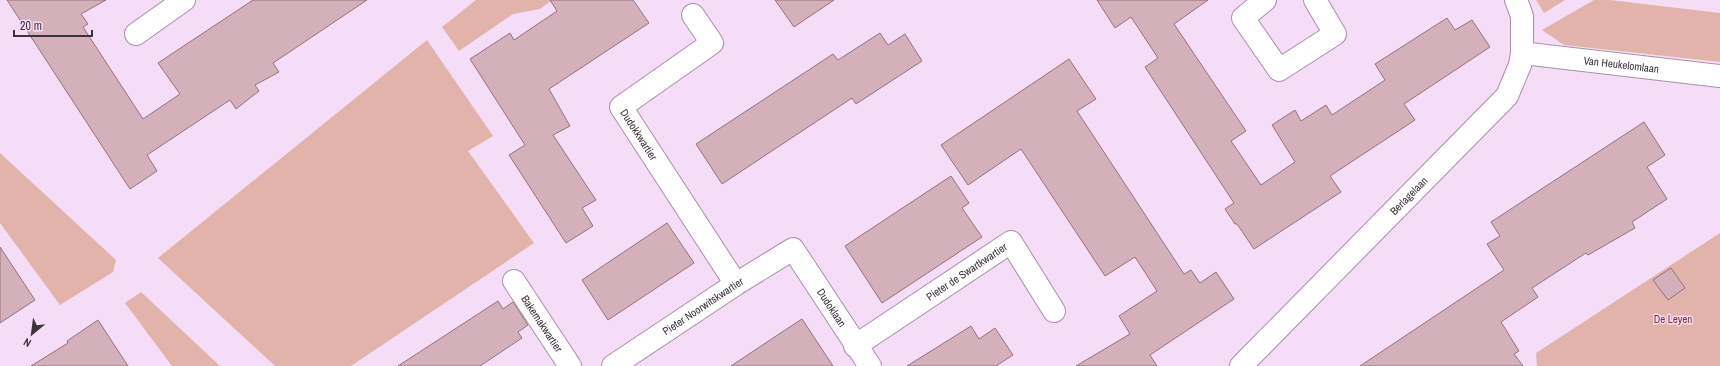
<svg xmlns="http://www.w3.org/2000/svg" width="1720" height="366" font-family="'Archivo Narrow',sans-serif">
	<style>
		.green { fill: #e2b3ab }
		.building { fill: #d4b0bb; stroke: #93727c }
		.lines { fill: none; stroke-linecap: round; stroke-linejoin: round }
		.minor-casing { stroke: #a790a8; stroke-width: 24 }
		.tertiary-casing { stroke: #a790a8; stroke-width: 24 }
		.minor { stroke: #fff; stroke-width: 22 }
		.tertiary { stroke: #fff; stroke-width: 22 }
		.labels { text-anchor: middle; stroke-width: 3; stroke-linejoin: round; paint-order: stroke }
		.street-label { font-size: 11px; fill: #3d333d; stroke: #f5ddf7 }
		.park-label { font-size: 11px; fill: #7d3126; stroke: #f5ddf7 }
	</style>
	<rect width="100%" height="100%" fill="#f5ddf7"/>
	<g class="green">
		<path d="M 476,0 L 552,0 L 540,9 L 513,14 L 459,51 L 442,27 Z"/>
		<path d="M 1536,0 L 1565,0 L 1544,13 Z"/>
		<path d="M 1594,0 L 1610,0 L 1720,13 L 1720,62 L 1564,45 L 1542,30 Z"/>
		<path d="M 427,40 L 493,136 L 468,151 L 534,243 L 351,366 L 275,366 L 158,258 Z"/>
		<path d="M 0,153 L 116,260 L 113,272 L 60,305 L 0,223 Z"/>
		<path d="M 1720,233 L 1720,366 L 1537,366 L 1536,353 Z"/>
		<path d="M 141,292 L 220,366 L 172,366 L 125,303 Z"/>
	</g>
	<g class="building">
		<path d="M 7,0 L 106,0 L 81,14 L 88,24 L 83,27 L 143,119 L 180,94 L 158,63 L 253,0 L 367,0 L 273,63 L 279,72 L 255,85 L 259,91 L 236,109 L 230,100 L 147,155 L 157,171 L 130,189 Z"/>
		<path d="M 550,0 L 633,0 L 649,23 L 549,89 L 570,126 L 553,135 L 596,200 L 582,208 L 593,226 L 566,243 L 509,155 L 525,145 L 470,59 L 510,33 L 514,40 L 557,11 Z"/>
		<path d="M 775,0 L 834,0 L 794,27 Z"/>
		<path d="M 1097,0 L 1208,0 L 1174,24 L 1246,131 L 1231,141 L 1261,185 L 1295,162 L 1272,125 L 1295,110 L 1301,121 L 1326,105 L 1332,115 L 1385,80 L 1375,64 L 1447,18 L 1455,30 L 1472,20 L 1490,47 L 1404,104 L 1415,120 L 1330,176 L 1341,192 L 1254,249 L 1237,224 L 1235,224 L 1225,209 L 1234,203 L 1145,67 L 1158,58 L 1131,17 L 1115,28 Z"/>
		<path d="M 880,33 L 888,45 L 905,34 L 922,61 L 856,104 L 852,98 L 722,184 L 696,144 L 833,54 L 838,60 Z"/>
		<path d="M 1069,59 L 1096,99 L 1077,111 L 1184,274 L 1191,270 L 1200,283 L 1216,272 L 1234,299 L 1150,355 L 1157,366 L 1076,366 L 1130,334 L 1119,316 L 1157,291 L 1135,257 L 1105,276 L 1021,149 L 968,185 L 941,145 Z"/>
		<path d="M 1644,122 L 1665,155 L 1647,167 L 1667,199 L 1632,222 L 1635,228 L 1588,255 L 1586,253 L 1532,288 L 1538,297 L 1501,322 L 1519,351 L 1514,354 L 1523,366 L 1360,366 L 1504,270 L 1487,244 L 1500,236 L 1491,222 Z"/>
		<path d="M 951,176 L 969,203 L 962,208 L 982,237 L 882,303 L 845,246 Z"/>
		<path d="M 667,223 L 694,263 L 608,320 L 582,280 Z"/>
		<path d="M 0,247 L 35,300 L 0,323 Z"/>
		<path d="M 1671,268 L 1685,288 L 1668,300 L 1653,280 Z"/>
		<path d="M 498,301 L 503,309 L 513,302 L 528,325 L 518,332 L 522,338 L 480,366 L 398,366 Z"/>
		<path d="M 802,319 L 833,366 L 731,366 L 782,332 Z"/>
		<path d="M 98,320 L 128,366 L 31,366 L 68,343 L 67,341 Z"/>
		<path d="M 971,326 L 979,339 L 995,328 L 1013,355 L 996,366 L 907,366 Z"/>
	</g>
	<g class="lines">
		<g class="minor-casing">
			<g id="minor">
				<path d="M 1265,0 L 1243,18 L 1279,70 L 1335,34 L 1315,0"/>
				<path id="s1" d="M 693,15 L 712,43 L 621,107 L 736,284"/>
				<path d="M 136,34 L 184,0"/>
				<path id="s2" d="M 1522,53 L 1720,76"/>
				<path id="s3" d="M 514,281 L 570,366"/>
				<path id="s4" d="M 855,346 L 1011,242 L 1054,311"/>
				<path id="s5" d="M 613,366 L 736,284 L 793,249 L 870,366"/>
			</g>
		</g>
		<g class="tertiary-casing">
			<g id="tertiary">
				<path id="s6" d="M 1241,366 L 1507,96 L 1520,65 L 1522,53 L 1522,16 L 1516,0"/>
			</g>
		</g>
		<use href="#minor" class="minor"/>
		<use href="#tertiary" class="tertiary"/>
	</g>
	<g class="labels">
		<g class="street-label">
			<text dy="4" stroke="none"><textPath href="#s2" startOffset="100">Van Heukelomlaan</textPath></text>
			<text dy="4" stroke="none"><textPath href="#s1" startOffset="178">Dudokkwartier</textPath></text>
			<text dy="4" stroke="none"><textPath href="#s6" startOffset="239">Berlagelaan</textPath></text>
			<text dy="4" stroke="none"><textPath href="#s4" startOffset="134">Pieter de Swartkwartier</textPath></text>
			<text dy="4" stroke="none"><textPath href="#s5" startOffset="108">Pieter Noorwitskwartier</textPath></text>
			<text dy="4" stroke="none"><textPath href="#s5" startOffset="285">Dudoklaan</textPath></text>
			<text dy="4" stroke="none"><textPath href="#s3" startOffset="51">Bakemakwartier</textPath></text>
		</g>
		<g class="park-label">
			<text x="1673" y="323">De Leyen</text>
		</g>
	</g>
	<g transform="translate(32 334) rotate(209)" stroke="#f5ddf7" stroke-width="3" paint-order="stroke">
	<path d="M0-3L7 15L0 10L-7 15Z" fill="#3d333d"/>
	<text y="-6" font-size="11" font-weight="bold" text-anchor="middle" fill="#3d333d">N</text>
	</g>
	<path d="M14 30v6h78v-6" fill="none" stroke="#3d333d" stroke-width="2"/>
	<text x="20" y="30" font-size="12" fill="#3d333d" stroke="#f5ddf7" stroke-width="3" paint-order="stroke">20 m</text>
</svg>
